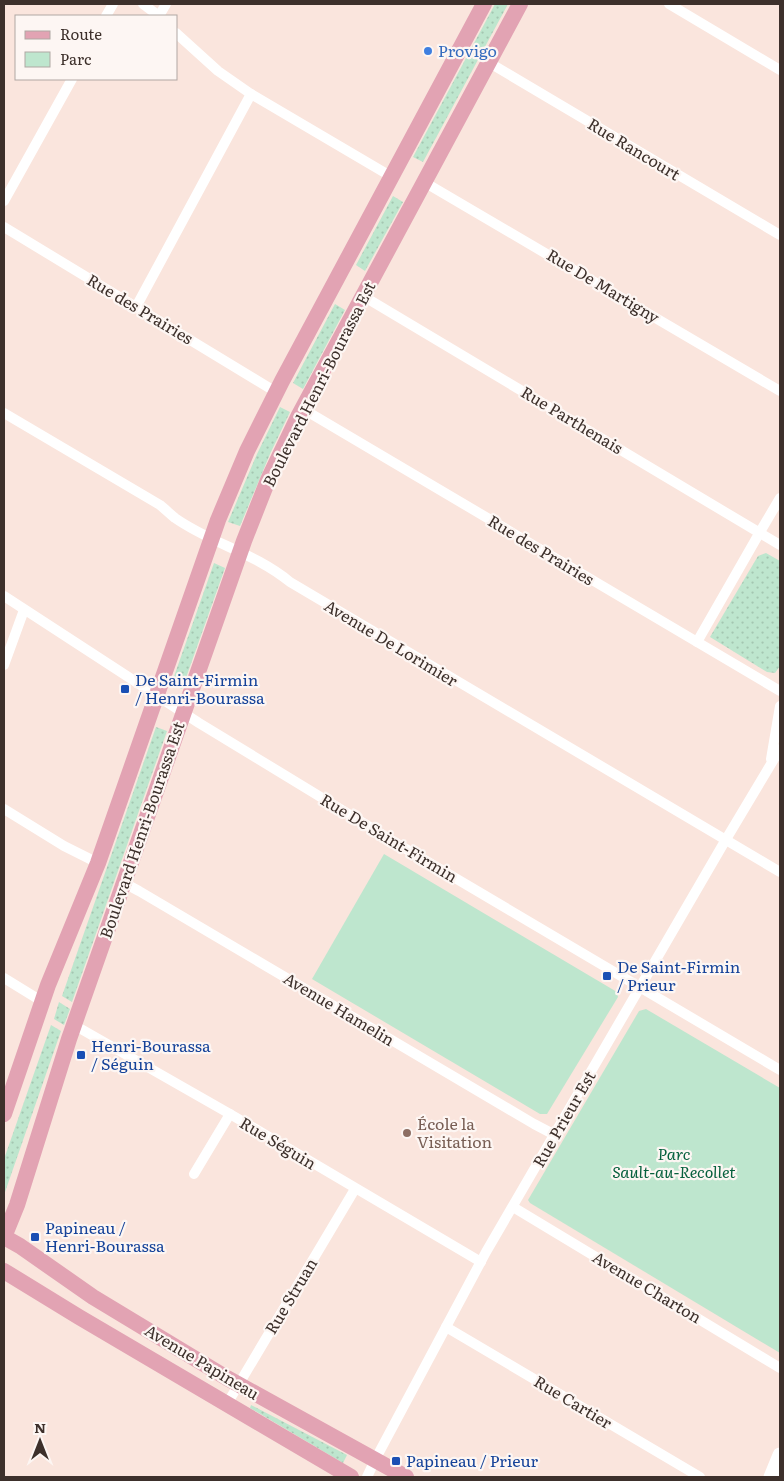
<svg xmlns="http://www.w3.org/2000/svg" width="784" height="1481" font-family="Literata,serif">
	<style>
		.grass { fill: url(#grass-dots) }
		.park { fill: #bee6ce }
		.lines { fill: none; stroke-linecap: round; stroke-linejoin: round }
		.street { stroke: #fff; stroke-width: 10 }
		.secondary { stroke: #fff; stroke-width: 15 }
		.primary { stroke: #e2a3b3; stroke-width: 16 }
		.shop-dot { fill: #3f7fe0; stroke: #fdf6f3; stroke-width: 2 }
		.transit-dot { fill: #1a4fb4; stroke: #fdf6f3; stroke-width: 2 }
		.education-dot { fill: #8d6e63; stroke: #fdf6f3; stroke-width: 2 }
		.labels { text-anchor: middle; stroke-width: 4.5; stroke-linejoin: round; paint-order: stroke }
		.shop-label { font-size: 16px; fill: #366cbe; stroke: #fdf6f3; text-anchor: start }
		.street-label { font-size: 16px; fill: #3d302b; stroke: #fdf6f3 }
		.transit-label { font-size: 16px; fill: #164399; stroke: #fdf6f3; text-anchor: start }
		.education-label { font-size: 16px; fill: #785e54; stroke: #fdf6f3; text-anchor: start }
		.park-label { font-size: 16px; font-style: italic; fill: #06603d; stroke: #fdf6f3 }
	</style>
	<defs>
		<pattern id="grass-dots" width="8" height="8" patternUnits="userSpaceOnUse" patternTransform="scale(1.25)"><rect width="8" height="8" fill="#bee6ce"/><path d="M2 2h.1M6 6h.1" fill="none" stroke="#a4c6b1" stroke-width="1.8" stroke-linecap="round"/></pattern>
	</defs>
	<rect width="100%" height="100%" fill="#fae5dd"/>
	<g class="grass">
		<path d="M 495,4 L 508,4 L 423,162 L 413,157 Z"/>
		<path d="M 393,196 L 403,202 L 365,271 L 356,265 Z"/>
		<path d="M 335,304 L 345,310 L 303,389 L 293,383 Z"/>
		<path d="M 280,407 L 290,412 L 270,454 L 240,526 L 228,522 L 257,454 Z"/>
		<path d="M 766,553 L 780,561 L 780,666 L 775,673 L 767,672 L 710,637 L 758,556 Z"/>
		<path d="M 214,563 L 225,568 L 182,689 L 171,685 Z"/>
		<path d="M 156,727 L 167,731 L 72,1002 L 62,996 Z"/>
		<path d="M 59,1002 L 70,1009 L 64,1025 L 54,1019 Z"/>
		<path d="M 51,1025 L 61,1031 L 4,1195 L 4,1159 Z"/>
		<path d="M 251,1405 L 347,1455 L 343,1463 L 250,1408 Z"/>
	</g>
	<g class="park">
		<path d="M 384,854 L 617,992 L 618,997 L 547,1114 L 540,1114 L 312,979 Z"/>
		<path d="M 646,1009 L 780,1088 L 780,1353 L 530,1203 L 528,1200 L 639,1011 Z"/>
	</g>
	<g class="lines">
		<g class="street">
			<path d="M 143,4 L 159,16"/>
			<path d="M 669,4 L 780,70"/>
			<path d="M 106,16 L 113,4"/>
			<path d="M 159,16 L 166,4"/>
			<path d="M 176,33 L 218,71 L 251,94 L 392,177"/>
			<path d="M 488,62 L 780,235"/>
			<path d="M 424,182 L 780,391"/>
			<path d="M 4,201 L 72,79"/>
			<path d="M 4,227 L 276,392"/>
			<path d="M 363,296 L 780,545"/>
			<path d="M 136,307 L 251,94"/>
			<path d="M 303,409 L 780,691"/>
			<path d="M 4,413 L 160,505 C 165,509 170,514 175,518 C 212,544 255,553 290,582 L 780,872"/>
			<path d="M 4,596 L 199,723 L 401,846 L 780,1070"/>
			<path d="M 697,642 L 760,532 L 780,498"/>
			<path d="M 4,665 L 24,610"/>
			<path d="M 771,759 L 780,706"/>
			<path d="M 4,809 L 64,846 L 98,863"/>
			<path d="M 124,883 L 139,891 L 534,1124 L 555,1135"/>
			<path d="M 4,978 L 43,1002"/>
			<path d="M 74,1025 L 230,1114 L 481,1262"/>
			<path d="M 194,1174 L 230,1114"/>
			<path d="M 513,1207 L 780,1368"/>
			<path d="M 446,1327 L 700,1477"/>
			<path d="M 227,1404 L 355,1189"/>
			<path d="M 367,1477 L 375,1460 L 486,1252 L 725,841 L 780,749"/>
		</g>
		<path class="secondary" d="M 771,1477 L 780,1455"/>
		<g class="primary">
			<path d="M 4,1114 L 48,985 L 98,863 L 218,520 L 247,451 L 282,381 L 484,4"/>
			<path d="M 4,1237 L 17,1205 L 69,1039 L 244,541 L 268,480 L 299,415 L 520,4"/>
			<path d="M 4,1237 L 20,1246 L 93,1297 L 227,1378 L 406,1477"/>
			<path d="M 4,1271 L 79,1317 L 351,1477"/>
		</g>
	</g>
	<circle class="shop-dot" cx="428" cy="51" r="5"/>
	<g class="transit-dot">
		<rect x="120" y="684" width="10" height="10" rx="2.5"/>
		<rect x="602" y="971" width="10" height="10" rx="2.5"/>
		<rect x="76" y="1050" width="10" height="10" rx="2.5"/>
		<rect x="30" y="1232" width="10" height="10" rx="2.5"/>
		<rect x="391" y="1456" width="10" height="10" rx="2.5"/>
	</g>
	<circle class="education-dot" cx="407" cy="1133" r="5"/>
	<g class="labels">
		<g class="shop-label">
			<text x="438" y="57">Provigo</text>
		</g>
		<g class="street-label">
			<text transform="translate(634 149) rotate(31)" y="6">Rue Rancourt</text>
			<text transform="translate(603 286) rotate(31)" y="6">Rue De Martigny</text>
			<text transform="translate(140 309) rotate(31)" y="6">Rue des Prairies</text>
			<text transform="translate(319 384) rotate(-63)" y="6">Boulevard Henri-Bourassa Est</text>
			<text transform="translate(572 420) rotate(31)" y="6">Rue Parthenais</text>
			<text transform="translate(541 550) rotate(31)" y="6">Rue des Prairies</text>
			<text transform="translate(391 643) rotate(31)" y="6">Avenue De Lorimier</text>
			<text transform="translate(142 830) rotate(-71)" y="6">Boulevard Henri-Bourassa Est</text>
			<text transform="translate(389 838) rotate(31)" y="6">Rue De Saint-Firmin</text>
			<text transform="translate(339 1009) rotate(31)" y="6">Avenue Hamelin</text>
			<text transform="translate(564 1119) rotate(-60)" y="6">Rue Prieur Est</text>
			<text transform="translate(278 1143) rotate(31)" y="6">Rue Séguin</text>
			<text transform="translate(647 1287) rotate(31)" y="6">Avenue Charton</text>
			<text transform="translate(291 1296) rotate(-59)" y="6">Rue Struan</text>
			<text transform="translate(202 1362) rotate(31)" y="6">Avenue Papineau</text>
			<text transform="translate(573 1402) rotate(31)" y="6">Rue Cartier</text>
		</g>
		<g class="transit-label">
			<text x="135" y="686">De Saint-Firmin<tspan x="135" dy="18">/ Henri-Bourassa</tspan></text>
			<text x="617" y="973">De Saint-Firmin<tspan x="617" dy="18">/ Prieur</tspan></text>
			<text x="91" y="1052">Henri-Bourassa<tspan x="91" dy="18">/ Séguin</tspan></text>
			<text x="45" y="1234">Papineau /<tspan x="45" dy="18">Henri-Bourassa</tspan></text>
			<text x="406" y="1467">Papineau / Prieur</text>
		</g>
		<g class="education-label">
			<text x="417" y="1130">École la<tspan x="417" dy="18">Visitation</tspan></text>
		</g>
		<g class="park-label">
			<text x="674" y="1160">Parc<tspan x="674" dy="18">Sault-au-Recollet</tspan></text>
		</g>
	</g>
	<rect width="784" height="1481" fill="none" stroke="#3d302b" stroke-width="10"/>
	<rect x="15" y="15" width="162" height="65" fill="#fdf6f3" stroke="#b0a7a3"/>
	<rect x="25" y="31" width="25" height="8" fill="#e2a3b3" stroke="#b0a7a3"/>
	<text x="60" y="40" font-size="15" fill="#3d302b">Route</text>
	<rect x="25" y="52" width="25" height="15" fill="#bee6ce" stroke="#b0a7a3"/>
	<text x="60" y="65" font-size="15" fill="#3d302b">Parc</text>
	<g transform="translate(40 1441)" stroke="#fdf6f3" stroke-width="4" paint-order="stroke">
	<path d="M0-4L9 19L0 12L-9 19Z" fill="#3d302b"/>
	<text y="-8" font-size="14" font-weight="bold" text-anchor="middle" fill="#3d302b">N</text>
	</g>
</svg>
